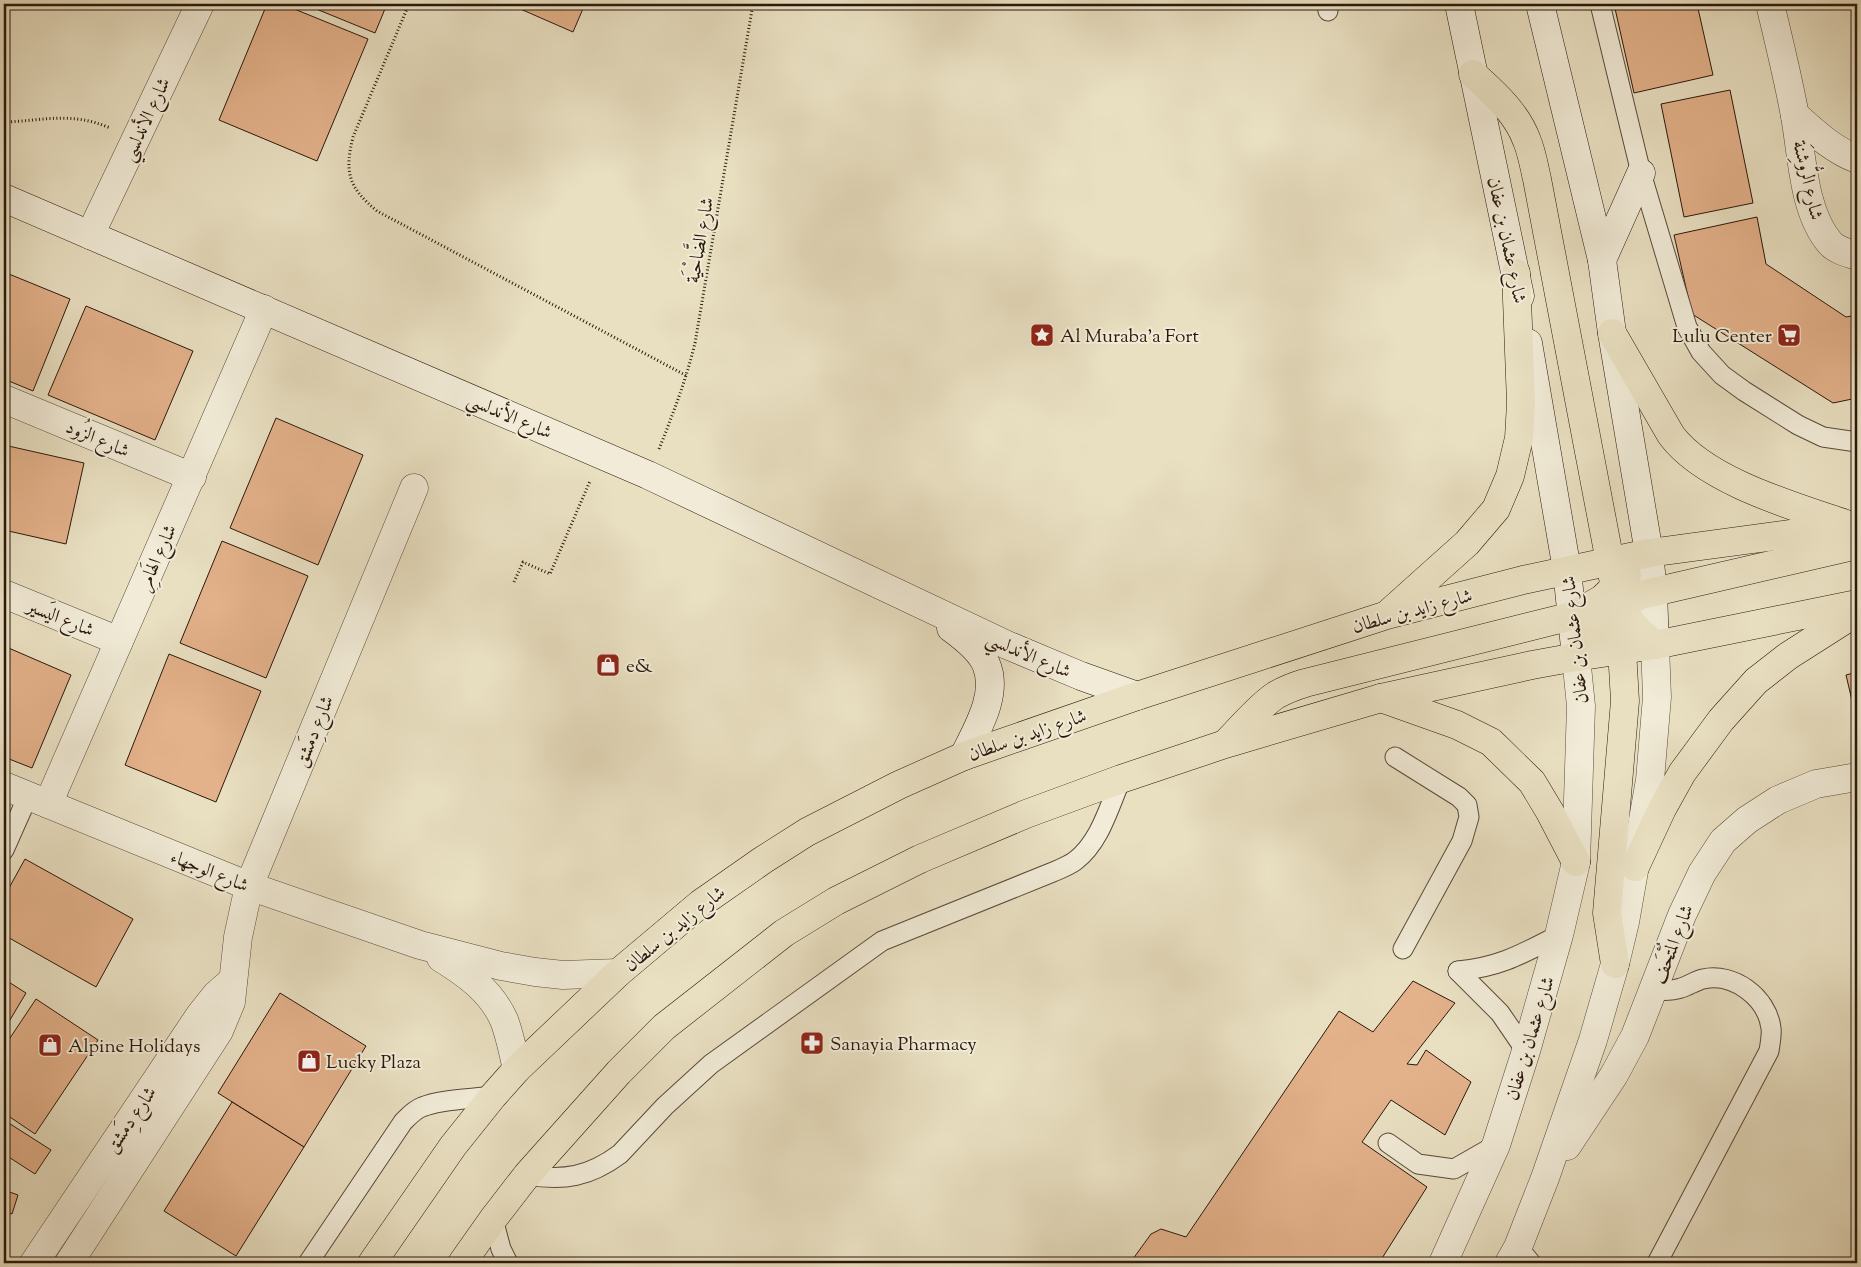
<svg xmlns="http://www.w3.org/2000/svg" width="1861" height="1267" font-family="'Sorts Mill Goudy',Amiri,serif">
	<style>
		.building { fill: #e3b18a; stroke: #2b180c }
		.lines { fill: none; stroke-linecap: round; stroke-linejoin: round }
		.lane-casing { stroke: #5a4a3a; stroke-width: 21 }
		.street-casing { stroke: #5a4a3a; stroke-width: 29 }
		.secondary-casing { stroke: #2b180c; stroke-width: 29 }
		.highway-casing { stroke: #2b180c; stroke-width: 29 }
		.path { stroke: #2b180c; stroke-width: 3; stroke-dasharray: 1 2.5; stroke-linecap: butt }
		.lane { stroke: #f1ebd7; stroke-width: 19 }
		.street { stroke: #f1ebd7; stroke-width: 28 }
		.secondary { stroke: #f1ebd7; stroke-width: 28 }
		.highway { stroke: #e9e0c2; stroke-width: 28 }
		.labels { text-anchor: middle; stroke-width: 4; stroke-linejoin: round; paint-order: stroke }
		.street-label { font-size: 19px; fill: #2b180c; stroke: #f1ebd7 }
		.poi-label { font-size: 19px; fill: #2b180c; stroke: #f1ebd7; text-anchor: start }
	</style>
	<rect width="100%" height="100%" fill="#e9e0c2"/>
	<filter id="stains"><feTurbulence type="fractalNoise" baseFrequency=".004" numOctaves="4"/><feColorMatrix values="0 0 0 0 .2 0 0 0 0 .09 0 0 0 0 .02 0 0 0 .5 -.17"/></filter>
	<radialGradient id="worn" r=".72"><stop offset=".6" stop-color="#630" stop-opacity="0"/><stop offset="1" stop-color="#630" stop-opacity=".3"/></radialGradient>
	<g class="building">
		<path d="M 267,4 L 282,4 L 368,39 L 317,161 L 219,120 Z"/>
		<path d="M 304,4 L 387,4 L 375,33 Z"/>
		<path d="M 509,4 L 585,4 L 573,32 Z"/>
		<path d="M 1614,4 L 1697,4 L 1713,75 L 1634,93 Z"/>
		<path d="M 1730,90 L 1753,203 L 1684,217 L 1661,104 Z"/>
		<path d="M 1757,217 L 1766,264 L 1846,317 L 1857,315 L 1857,398 L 1833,403 L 1692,314 L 1674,235 Z"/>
		<path d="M 4,272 L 70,299 L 33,391 L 4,379 Z"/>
		<path d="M 86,306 L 193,351 L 155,440 L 48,395 Z"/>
		<path d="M 276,418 L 363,455 L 318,565 L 230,528 Z"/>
		<path d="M 4,445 L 84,463 L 66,544 L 4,530 Z"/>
		<path d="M 222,541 L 308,576 L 266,678 L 180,643 Z"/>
		<path d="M 4,646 L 71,675 L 32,768 L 4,757 Z"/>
		<path d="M 169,654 L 261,691 L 216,802 L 125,765 Z"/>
		<path d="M 1857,672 L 1857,690 L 1850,692 L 1846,675 Z"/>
		<path d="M 1857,690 L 1857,711 L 1854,711 L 1850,692 Z"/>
		<path d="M 25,859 L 133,919 L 96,987 L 4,935 L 4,897 Z"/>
		<path d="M 4,979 L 26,993 L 4,1030 Z"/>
		<path d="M 1413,981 L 1455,1003 L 1407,1064 L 1417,1065 L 1426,1050 L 1471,1082 L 1445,1135 L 1391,1100 L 1362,1142 L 1427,1187 L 1379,1263 L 1130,1263 L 1151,1234 L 1161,1229 L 1186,1237 L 1339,1011 L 1373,1032 Z"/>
		<path d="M 280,993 L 366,1046 L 304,1147 L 218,1093 Z"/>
		<path d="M 36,999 L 98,1040 L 35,1134 L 4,1113 L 4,1047 Z"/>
		<path d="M 232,1102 L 304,1147 L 236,1256 L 164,1211 Z"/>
		<path d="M 4,1120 L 51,1150 L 35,1174 L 4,1154 Z"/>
		<path d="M 4,1190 L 18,1195 L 12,1214 L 4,1211 Z"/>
	</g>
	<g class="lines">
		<g class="lane-casing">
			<g id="lane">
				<path d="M 1327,4 L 1328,11"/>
				<path d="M 1600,4 L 1641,173 L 1687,327 L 1701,352 L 1722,375 L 1744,391 L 1798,425 L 1823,437 L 1857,442"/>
				<path d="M 1395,757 L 1459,797 L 1467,805 L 1469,817 L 1462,841 L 1403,949"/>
				<path d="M 4,850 L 28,796"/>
				<path d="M 1458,971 C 1500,967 1522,954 1559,935"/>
				<path d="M 1458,971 L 1500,1013 L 1526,1051"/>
				<path d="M 1654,990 C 1664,991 1672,991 1681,988 C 1688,986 1695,981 1703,979 C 1733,972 1767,997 1771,1028 C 1772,1035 1770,1044 1769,1051 L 1657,1263"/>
				<path d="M 1388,1143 L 1418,1164 L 1454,1169 L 1496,1145"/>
				<path d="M 527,1175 C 564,1181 589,1177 620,1154 L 665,1106 L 711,1064 L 882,941 L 1053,872 C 1060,869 1068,866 1075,861 C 1100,842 1109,807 1121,779"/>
				<path d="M 493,1219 L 501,1249 L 508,1263"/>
				<path d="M 1518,1247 L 1531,1263"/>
				<path d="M 308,1263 L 403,1122 C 409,1116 414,1110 422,1107 C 441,1099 472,1099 493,1096"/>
			</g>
		</g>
		<g class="street-casing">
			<g id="street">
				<path d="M 1770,4 C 1779,41 1788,78 1795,116 C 1802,154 1803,212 1830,243 C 1836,250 1848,253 1857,256"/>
				<path d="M 1795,115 C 1814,132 1833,150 1857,159"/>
				<path d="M 90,235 L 200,4"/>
				<path d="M 4,399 L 192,477"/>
				<path d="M 4,594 L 119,641"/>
				<path d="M 4,786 L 249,886 L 420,945 L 501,966 L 535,972 L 563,975 L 618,973"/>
				<path d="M 48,804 L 264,309"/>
				<path d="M 441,958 C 467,974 491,991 504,1020 C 510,1035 513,1053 517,1069"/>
				<path d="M 1567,1146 L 1614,1075 L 1635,1036 L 1682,915 L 1702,873 L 1723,841 L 1747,820 L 1778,800 L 1816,784 L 1857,777"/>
				<path d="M 34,1263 L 200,1015 L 216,995 L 233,980"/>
				<path d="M 69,1263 L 219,1031 L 231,1002 L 238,937 L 249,886 L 414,488"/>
				<path d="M 1443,1263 L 1496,1145 L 1526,1051 L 1559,935 L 1576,862 L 1581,706 L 1576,657"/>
				<path d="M 1509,1263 L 1518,1247 L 1545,1178 L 1593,1040 L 1615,964 L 1625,922 L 1650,780 L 1657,697 L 1655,645"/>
			</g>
		</g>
		<g class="secondary-casing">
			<g id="secondary">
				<path d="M 1459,4 L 1520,296"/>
				<path d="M 1540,4 L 1602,260 L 1612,333 L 1649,553 L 1653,592 L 1655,645"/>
				<path d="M 4,198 L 648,475 L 1007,645 L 1081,676 L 1137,696"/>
				<path d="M 1602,260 L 1641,173"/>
				<path d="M 1528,343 L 1567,570 L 1576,657"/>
				<path d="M 951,628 C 962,636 980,650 986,664 C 999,694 977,729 964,756"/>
			</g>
		</g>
		<g class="highway-casing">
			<g id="highway">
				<path d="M 1473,74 C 1494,93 1517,113 1527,141 C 1532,153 1534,166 1537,179 L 1615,588 C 1624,617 1632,626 1655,645"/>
				<path d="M 1612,333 L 1671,435 C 1705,481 1793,506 1846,524"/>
				<path d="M 1390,612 L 1467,543 L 1496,509 L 1510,476 L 1519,438 L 1521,403 L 1516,273"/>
				<path d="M 1576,657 C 1595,633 1613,609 1641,595 L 1857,545"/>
				<path d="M 1381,698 L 1457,725 L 1491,742 L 1532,782 L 1550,812 L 1576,862"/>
				<path d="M 1228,741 C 1243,726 1258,707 1276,695 C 1285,690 1295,686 1305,683 L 1572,616 L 1602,599 L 1627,575"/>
				<path d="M 1635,867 L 1662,809 L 1682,773 L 1721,720 L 1756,681 L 1788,656 L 1857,612"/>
				<path d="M 1615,964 L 1607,913 L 1625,701 L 1622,650 L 1617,634"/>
				<path d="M 372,1263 L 453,1146 L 493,1096 L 517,1069 L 618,973 L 700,904 L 763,860 L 807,832 L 899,785 L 964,756 L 1137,696 L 1387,615 L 1523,580 L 1649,553 L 1857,525"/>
				<path d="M 462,1263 L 493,1219 L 527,1175 L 619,1072 L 664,1027 L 784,933 L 836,901 L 920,859 L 1026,814 L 1121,779 L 1225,744 L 1381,698 L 1532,665 L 1576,657 L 1655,645 L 1857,604"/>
			</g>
		</g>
		<g class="path">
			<path d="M 409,4 L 353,137 C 344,173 349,188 377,211 L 687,376"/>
			<path d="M 4,122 C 43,121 71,111 110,128"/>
			<path d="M 659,449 C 673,414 686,380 695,343 L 753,4"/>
			<path d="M 514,582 L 523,562 L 550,574 L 590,481"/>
		</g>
		<use href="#lane" class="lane"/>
		<use href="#street" class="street"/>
		<use href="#secondary" class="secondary"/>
		<use href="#highway" class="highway"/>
	</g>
	<defs>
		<g id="sight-square" transform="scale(1.25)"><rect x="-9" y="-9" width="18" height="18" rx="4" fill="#8f2418" stroke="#f1ebd7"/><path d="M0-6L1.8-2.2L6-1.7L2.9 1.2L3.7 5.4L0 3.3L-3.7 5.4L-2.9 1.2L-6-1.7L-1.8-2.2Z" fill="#fff"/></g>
		<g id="supermarket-square" transform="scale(1.25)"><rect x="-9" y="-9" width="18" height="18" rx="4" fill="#8f2418" stroke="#f1ebd7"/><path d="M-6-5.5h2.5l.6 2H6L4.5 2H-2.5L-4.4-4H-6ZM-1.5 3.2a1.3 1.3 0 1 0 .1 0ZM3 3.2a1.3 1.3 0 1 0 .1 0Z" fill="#fff"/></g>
		<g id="shop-square" transform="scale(1.25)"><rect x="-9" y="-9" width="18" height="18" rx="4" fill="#8f2418" stroke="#f1ebd7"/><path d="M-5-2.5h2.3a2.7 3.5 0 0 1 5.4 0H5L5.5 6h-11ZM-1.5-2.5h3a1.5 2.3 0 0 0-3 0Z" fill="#fff"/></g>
		<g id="pharmacy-square" transform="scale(1.25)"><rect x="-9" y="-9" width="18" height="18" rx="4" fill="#8f2418" stroke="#f1ebd7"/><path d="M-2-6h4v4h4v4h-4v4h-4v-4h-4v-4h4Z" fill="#fff"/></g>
	</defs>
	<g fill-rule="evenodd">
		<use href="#sight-square" x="1042" y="335"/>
		<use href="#supermarket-square" x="1789" y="335"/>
		<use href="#shop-square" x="608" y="665"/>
		<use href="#pharmacy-square" x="812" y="1043"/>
		<use href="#shop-square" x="50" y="1045"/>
		<use href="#shop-square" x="309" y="1061"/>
	</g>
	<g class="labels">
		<g class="street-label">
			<text transform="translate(145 119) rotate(-65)" y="7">شارع الأندلسي</text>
			<text transform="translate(1809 180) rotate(77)" y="7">شارع الرُّوشِنَة</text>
			<text transform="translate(699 240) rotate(-80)" y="7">شارع الضَّاحْيَة</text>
			<text transform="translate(1508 240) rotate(78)" y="7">شارع عثمان بن عفان</text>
			<text transform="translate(510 415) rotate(23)" y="7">شارع الأندلسي</text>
			<text transform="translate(98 438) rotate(23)" y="7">شارع الزُود</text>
			<text transform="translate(156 557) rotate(-66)" y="7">شارع الهَامِر</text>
			<text transform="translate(1412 610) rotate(-15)" y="7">شارع زايد بن سلطان</text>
			<text transform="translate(61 617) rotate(22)" y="7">شارع اليَسير</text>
			<text transform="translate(1574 640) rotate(-96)" y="7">شارع عثمان بن عفان</text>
			<text transform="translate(1029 654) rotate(23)" y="7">شارع الأندلسي</text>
			<text transform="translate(313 731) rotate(-68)" y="7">شارع دِمَشق</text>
			<text transform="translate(1027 734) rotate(-19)" y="7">شارع زايد بن سلطان</text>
			<text transform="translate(210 870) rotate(22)" y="7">شارع الوجهاء</text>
			<text transform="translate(674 928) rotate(-39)" y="7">شارع زايد بن سلطان</text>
			<text transform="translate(1672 944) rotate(-69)" y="7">شارع المُتْحَف</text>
			<text transform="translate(1529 1038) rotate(-73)" y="7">شارع عثمان بن عفان</text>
			<text transform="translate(130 1119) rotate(-56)" y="7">شارع دِمَشق</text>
		</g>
		<g class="poi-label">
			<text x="1060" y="342">Al Muraba'a Fort</text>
			<text x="1772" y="342" text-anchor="end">Lulu Center</text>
			<text x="626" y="672">e&amp;</text>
			<text x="830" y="1050">Sanayia Pharmacy</text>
			<text x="68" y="1052">Alpine Holidays</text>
			<text x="326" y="1068">Lucky Plaza</text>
		</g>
	</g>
	<rect width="1861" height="1267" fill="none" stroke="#e9e0c2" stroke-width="20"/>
	<rect x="5" y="5" width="1851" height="1257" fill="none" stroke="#2b180c" stroke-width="2.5"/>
	<rect x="10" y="10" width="1841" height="1247" fill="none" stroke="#2b180c"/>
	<rect width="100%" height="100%" filter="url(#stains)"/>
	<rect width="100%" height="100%" fill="url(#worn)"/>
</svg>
